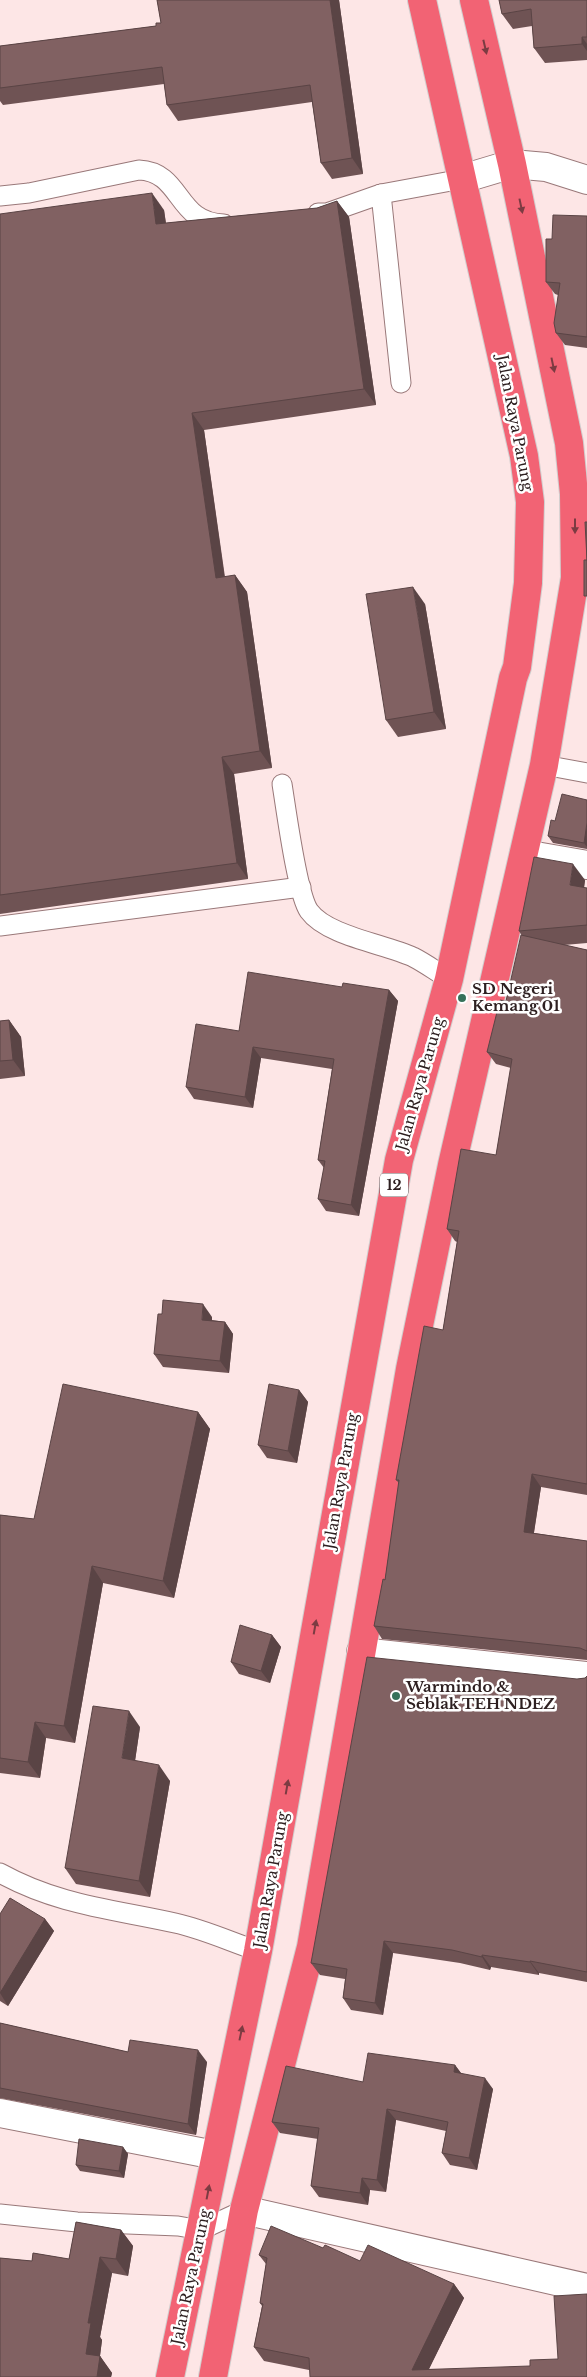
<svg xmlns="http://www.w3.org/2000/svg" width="587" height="2377" font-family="'Libre Baskerville',serif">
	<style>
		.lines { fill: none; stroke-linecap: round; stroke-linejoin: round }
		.lane-casing { stroke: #997879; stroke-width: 21 }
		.street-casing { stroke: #997879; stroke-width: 30 }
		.highway-casing { stroke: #d1cece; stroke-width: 30 }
		.lane { stroke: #fff; stroke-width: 19 }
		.street { stroke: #fff; stroke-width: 28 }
		.highway { stroke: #f26374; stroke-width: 28 }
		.wall { fill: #6f5354 }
		.shaded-wall { fill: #5a4445 }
		.building { fill: #816162; stroke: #5a4445 }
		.oneway { fill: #7c3b42 }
		.poi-dot { fill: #36715a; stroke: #fff; stroke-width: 2 }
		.labels { text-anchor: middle; stroke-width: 5; stroke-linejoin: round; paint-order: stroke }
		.shield { fill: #fff; stroke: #6d6364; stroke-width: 1 }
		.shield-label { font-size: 14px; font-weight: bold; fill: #2e2021 }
		.street-label { font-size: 15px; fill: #2e2021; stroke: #fff }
		.poi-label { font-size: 15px; font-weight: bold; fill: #2e2021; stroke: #fff; text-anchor: start }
	</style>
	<rect width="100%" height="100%" fill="#fde6e6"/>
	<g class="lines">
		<g class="lane-casing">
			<g id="lane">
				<path d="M 381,194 L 401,383"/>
				<path d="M 0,196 L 29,193 L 139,170 C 183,172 175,223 224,224"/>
				<path d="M 318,213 L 327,213 L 381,194 L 462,179"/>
				<path d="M 544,765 L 587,773"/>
				<path d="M 282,784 C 286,808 297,894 309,911 C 327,936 385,944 413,957 C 425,963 437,972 449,979"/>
				<path d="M 0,926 L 301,887"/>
				<path d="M 0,1873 C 58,1905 112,1909 175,1923 C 203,1929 231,1942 258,1951"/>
				<path d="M 0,2214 L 77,2222 L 178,2226 L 201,2230 L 244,2210"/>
			</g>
		</g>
		<g class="street-casing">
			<g id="street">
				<path d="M 462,179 L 512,164 L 546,167 L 587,180"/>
				<path d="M 524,854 L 587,865"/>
				<path d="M 361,1652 L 587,1676"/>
				<path d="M 0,2113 L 215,2155"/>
				<path d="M 244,2210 L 587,2288"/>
			</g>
		</g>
		<g class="highway-casing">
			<g id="highway">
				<path d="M 170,2377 L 258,1951 L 399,1160 L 449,979 L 513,678 L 517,667 L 528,583 L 530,502 L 524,456 L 422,0"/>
				<path d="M 213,2377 L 244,2210 L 311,1947 L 410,1369 L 452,1165 L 544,765 L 575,578 L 574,494 L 569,443 L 512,164 L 474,0"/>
			</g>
		</g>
		<use href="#lane" class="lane"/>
		<use href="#street" class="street"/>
		<use href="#highway" class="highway"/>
	</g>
	<g class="wall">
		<path d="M 157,0 L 339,0 L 363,174 L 332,179 L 321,163 L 312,102 L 178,121 L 167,105 L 164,84 L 3,105 L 0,101 L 0,46 L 156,26 L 161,23 Z"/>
		<path d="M 499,0 L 587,0 L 587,60 L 545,63 L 534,48 L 532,26 L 513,29 L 502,14 Z"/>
		<path d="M 337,201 L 349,217 L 376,405 L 204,430 L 225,577 L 235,575 L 247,592 L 272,768 L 234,774 L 248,879 L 0,914 L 0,214 L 164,210 L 166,223 L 317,208 Z"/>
		<path d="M 587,216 L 587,348 L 565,345 L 556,333 L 558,295 L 555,294 L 546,282 L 552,239 Z"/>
		<path d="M 425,604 L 446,729 L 398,737 L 386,720 Z"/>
		<path d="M 587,800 L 587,849 L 553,843 L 548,836 L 555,821 Z"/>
		<path d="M 585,880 L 584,888 L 587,888 L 587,943 L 564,945 L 587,950 L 587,1495 L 541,1487 L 534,1533 L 587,1541 L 587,1660 L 382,1639 L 374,1626 L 385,1580 L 399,1483 L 396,1480 L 443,1330 L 457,1242 L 455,1241 L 447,1229 L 496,1155 L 511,1068 L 496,1064 L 487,1052 L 506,1001 L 522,936 L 519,931 Z"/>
		<path d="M 342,987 L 389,990 L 398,1001 L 359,1216 L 326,1211 L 318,1199 L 324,1168 L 318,1160 L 332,1069 L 261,1058 L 253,1108 L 194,1099 L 186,1087 L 239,1031 Z"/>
		<path d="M 9,1020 L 21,1037 L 25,1076 L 0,1079 L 0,1021 Z"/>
		<path d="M 212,1317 L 212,1320 L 225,1322 L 233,1334 L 229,1373 L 163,1367 L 154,1354 Z"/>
		<path d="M 299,1390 L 308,1402 L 297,1463 L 267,1458 L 258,1445 Z"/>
		<path d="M 198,1412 L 210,1429 L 174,1598 L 103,1583 L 75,1743 L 46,1738 L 40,1778 L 0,1773 L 0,1515 L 34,1519 Z"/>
		<path d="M 272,1635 L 281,1647 L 270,1683 L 239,1674 L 231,1662 Z"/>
		<path d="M 587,1676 L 587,1982 L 539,1973 L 539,1975 L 491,1967 L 490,1970 L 460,1963 L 393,1953 L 383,2015 L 351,2010 L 343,1998 L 345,1979 L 320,1975 L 311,1963 L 577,1679 L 585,1678 Z"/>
		<path d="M 140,1727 L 135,1761 L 170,1781 L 150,1897 L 76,1884 L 65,1868 Z"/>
		<path d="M 0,1914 L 45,1919 L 54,1931 L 8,2006 L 0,2001 Z"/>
		<path d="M 0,2023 L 128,2052 L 207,2062 L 196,2135 L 0,2098 Z"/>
		<path d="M 455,2065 L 461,2073 L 493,2089 L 477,2170 L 450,2165 L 442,2153 L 446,2131 L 396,2120 L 386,2192 L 370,2190 L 368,2205 L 319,2197 L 311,2186 L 318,2139 L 280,2133 L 272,2122 L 363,2082 Z"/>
		<path d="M 123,2147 L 128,2154 L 124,2178 L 80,2171 L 76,2165 Z"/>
		<path d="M 76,2222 L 121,2230 L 133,2246 L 128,2276 L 112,2273 L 100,2337 L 102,2340 L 100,2356 L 112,2373 L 111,2377 L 0,2377 L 0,2258 L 32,2261 L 33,2253 L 69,2259 Z"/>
		<path d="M 323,2248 L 360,2261 L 454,2284 L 464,2298 L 429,2369 L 587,2377 L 309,2370 L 264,2361 L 254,2347 L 262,2306 L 260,2303 L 266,2264 L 259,2255 Z"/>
	</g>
	<g class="shaded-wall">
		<path d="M 330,0 L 339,0 L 363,174 L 352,158 Z"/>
		<path d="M 582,37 L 587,44 L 587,51 L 582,44 Z"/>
		<path d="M 152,193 L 164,210 L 168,241 L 156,224 Z"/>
		<path d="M 337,201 L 349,217 L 376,405 L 364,389 Z"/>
		<path d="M 192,413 L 204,430 L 227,595 L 216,578 Z"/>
		<path d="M 235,575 L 247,592 L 272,768 L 260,751 Z"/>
		<path d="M 413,587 L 425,604 L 446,729 L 434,712 Z"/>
		<path d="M 222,757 L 234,774 L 248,879 L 237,863 Z"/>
		<path d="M 587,823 L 587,847 L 584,843 Z"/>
		<path d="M 573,864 L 585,880 L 582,902 L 570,885 Z"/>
		<path d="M 389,990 L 398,1001 L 359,1216 L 351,1205 Z"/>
		<path d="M 9,1020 L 21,1037 L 25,1076 L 13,1060 Z"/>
		<path d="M 253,1047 L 261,1058 L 253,1108 L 245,1097 Z"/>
		<path d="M 203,1304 L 212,1317 L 211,1332 L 202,1320 Z"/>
		<path d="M 225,1322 L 233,1334 L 229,1373 L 220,1361 Z"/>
		<path d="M 299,1390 L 308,1402 L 297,1463 L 288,1451 Z"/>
		<path d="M 198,1412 L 210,1429 L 174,1598 L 163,1581 Z"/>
		<path d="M 532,1474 L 541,1487 L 532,1544 L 524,1532 Z"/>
		<path d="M 92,1566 L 103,1583 L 75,1743 L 64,1726 Z"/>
		<path d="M 272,1635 L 281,1647 L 270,1683 L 261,1671 Z"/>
		<path d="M 129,1711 L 140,1727 L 133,1774 L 122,1758 Z"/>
		<path d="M 35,1722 L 46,1738 L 40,1778 L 28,1762 Z"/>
		<path d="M 159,1765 L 170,1781 L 150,1897 L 139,1881 Z"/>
		<path d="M 45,1919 L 54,1931 L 8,2006 L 0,1993 Z"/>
		<path d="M 384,1941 L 393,1953 L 383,2015 L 375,2003 Z"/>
		<path d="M 482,1955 L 491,1967 L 490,1970 L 482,1957 Z"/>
		<path d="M 530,1961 L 539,1973 L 539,1975 L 530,1962 Z"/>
		<path d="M 198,2050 L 207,2062 L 196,2135 L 188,2124 Z"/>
		<path d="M 455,2065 L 463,2076 L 454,2072 Z"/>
		<path d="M 485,2078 L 493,2089 L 477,2170 L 469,2158 Z"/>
		<path d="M 387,2109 L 396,2120 L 386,2192 L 377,2180 Z"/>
		<path d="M 123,2147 L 128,2154 L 124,2178 L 119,2171 Z"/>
		<path d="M 362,2178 L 370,2190 L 368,2205 L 360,2193 Z"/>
		<path d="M 121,2230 L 133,2246 L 128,2276 L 116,2259 Z"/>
		<path d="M 100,2257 L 112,2273 L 100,2337 L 102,2340 L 98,2371 L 86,2354 L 88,2323 Z"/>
		<path d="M 454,2284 L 464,2298 L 425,2377 L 412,2370 Z"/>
		<path d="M 100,2356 L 112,2373 L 111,2377 L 97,2377 Z"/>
	</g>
	<g class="building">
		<path d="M 157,0 L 330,0 L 352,158 L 321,163 L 310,85 L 167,105 L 162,67 L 0,88 L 0,46 L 156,26 L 156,23 L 161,23 Z"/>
		<path d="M 499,0 L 587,0 L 587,37 L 582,37 L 582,44 L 534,48 L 531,9 L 502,14 Z"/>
		<path d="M 152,193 L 156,224 L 317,208 L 337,201 L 364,389 L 192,413 L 216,578 L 235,575 L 260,751 L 222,757 L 237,863 L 0,895 L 0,214 Z"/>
		<path d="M 553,215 L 587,216 L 587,337 L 556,333 L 554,323 L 560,283 L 546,282 L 546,239 L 552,239 Z"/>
		<path d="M 585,522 L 587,522 L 587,596 L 584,596 L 584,560 L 587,560 Z"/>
		<path d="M 413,587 L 434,712 L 386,720 L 366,594 Z"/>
		<path d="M 562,794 L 587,800 L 587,823 L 584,843 L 548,836 L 551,820 L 555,821 Z"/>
		<path d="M 534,857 L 573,864 L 570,885 L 587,888 L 587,925 L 519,931 Z"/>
		<path d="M 521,935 L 587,950 L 587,1484 L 532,1474 L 524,1532 L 587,1541 L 587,1651 L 580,1648 L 374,1626 L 383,1579 L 385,1580 L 399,1480 L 396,1480 L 424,1326 L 443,1330 L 459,1231 L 447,1229 L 461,1149 L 496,1155 L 512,1059 L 487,1052 L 500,1000 L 506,1001 Z"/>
		<path d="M 248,972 L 342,987 L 343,983 L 389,990 L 351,1205 L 318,1199 L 325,1161 L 318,1160 L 334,1059 L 253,1047 L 245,1097 L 186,1087 L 196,1024 L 239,1031 Z"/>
		<path d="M 9,1020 L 13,1060 L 0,1061 L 0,1021 Z"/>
		<path d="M 163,1300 L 203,1304 L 202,1320 L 225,1322 L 220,1361 L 154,1354 L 158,1314 L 162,1314 Z"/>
		<path d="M 63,1384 L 198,1412 L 163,1581 L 92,1566 L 64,1726 L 35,1722 L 28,1762 L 0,1758 L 0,1515 L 34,1519 Z"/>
		<path d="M 269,1384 L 299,1390 L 288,1451 L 258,1445 Z"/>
		<path d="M 240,1625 L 272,1635 L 261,1671 L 231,1662 Z"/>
		<path d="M 367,1657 L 577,1679 L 585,1678 L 587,1676 L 587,1972 L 530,1961 L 530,1962 L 482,1955 L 482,1957 L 452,1950 L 384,1941 L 375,2003 L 343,1998 L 347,1969 L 311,1963 Z"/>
		<path d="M 93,1706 L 129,1711 L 122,1758 L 159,1765 L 139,1881 L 65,1868 Z"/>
		<path d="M 10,1898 L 45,1919 L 0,1993 L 0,1914 Z"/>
		<path d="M 0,2023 L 128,2052 L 130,2040 L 198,2050 L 188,2124 L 0,2088 Z"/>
		<path d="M 368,2053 L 455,2065 L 454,2072 L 485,2078 L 469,2158 L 442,2153 L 448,2122 L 387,2109 L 377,2180 L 362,2178 L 360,2193 L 311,2186 L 319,2128 L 272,2122 L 286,2066 L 363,2082 Z"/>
		<path d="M 79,2139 L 123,2147 L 119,2171 L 76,2165 Z"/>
		<path d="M 76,2222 L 121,2230 L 116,2259 L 100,2257 L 88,2323 L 91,2323 L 86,2354 L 100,2356 L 97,2377 L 0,2377 L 0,2258 L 32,2261 L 33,2253 L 69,2259 Z"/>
		<path d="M 271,2226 L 323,2248 L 325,2245 L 360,2261 L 368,2245 L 454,2284 L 412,2370 L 530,2366 L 530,2360 L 558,2359 L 554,2296 L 587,2294 L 587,2377 L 310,2377 L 309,2358 L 254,2347 L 263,2304 L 260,2303 L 267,2258 L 259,2255 Z"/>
	</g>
	<defs><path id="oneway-solid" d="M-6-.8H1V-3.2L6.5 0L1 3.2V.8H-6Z" transform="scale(1.25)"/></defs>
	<g class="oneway">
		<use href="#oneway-solid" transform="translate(485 47) rotate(77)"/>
		<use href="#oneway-solid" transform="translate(521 206) rotate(78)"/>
		<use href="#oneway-solid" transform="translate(553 365) rotate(78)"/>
		<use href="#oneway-solid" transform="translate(575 526) rotate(90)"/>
		<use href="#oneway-solid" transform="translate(315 1627) rotate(-80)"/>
		<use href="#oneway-solid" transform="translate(287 1787) rotate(-80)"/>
		<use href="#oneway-solid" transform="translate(241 2033) rotate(-78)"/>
		<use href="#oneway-solid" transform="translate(208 2192) rotate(-79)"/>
	</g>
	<g class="poi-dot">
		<circle cx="462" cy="998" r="5"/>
		<circle cx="396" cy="1696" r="5"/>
	</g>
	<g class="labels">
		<rect class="shield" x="380" y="1173.5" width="28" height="23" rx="4"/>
		<g class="shield-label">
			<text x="394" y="1190">12</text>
		</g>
		<g class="street-label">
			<text transform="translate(515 423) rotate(79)" y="5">Jalan Raya Parung</text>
			<text transform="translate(420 1084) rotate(-74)" y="5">Jalan Raya Parung</text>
			<text transform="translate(341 1481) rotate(-80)" y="5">Jalan Raya Parung</text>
			<text transform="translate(271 1880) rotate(-80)" y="5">Jalan Raya Parung</text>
			<text transform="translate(191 2277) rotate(-78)" y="5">Jalan Raya Parung</text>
		</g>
		<g class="poi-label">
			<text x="472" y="994">SD Negeri<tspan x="472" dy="17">Kemang 01</tspan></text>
			<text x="406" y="1692">Warmindo &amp;<tspan x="406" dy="17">Seblak TEH NDEZ</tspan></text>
		</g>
	</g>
</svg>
